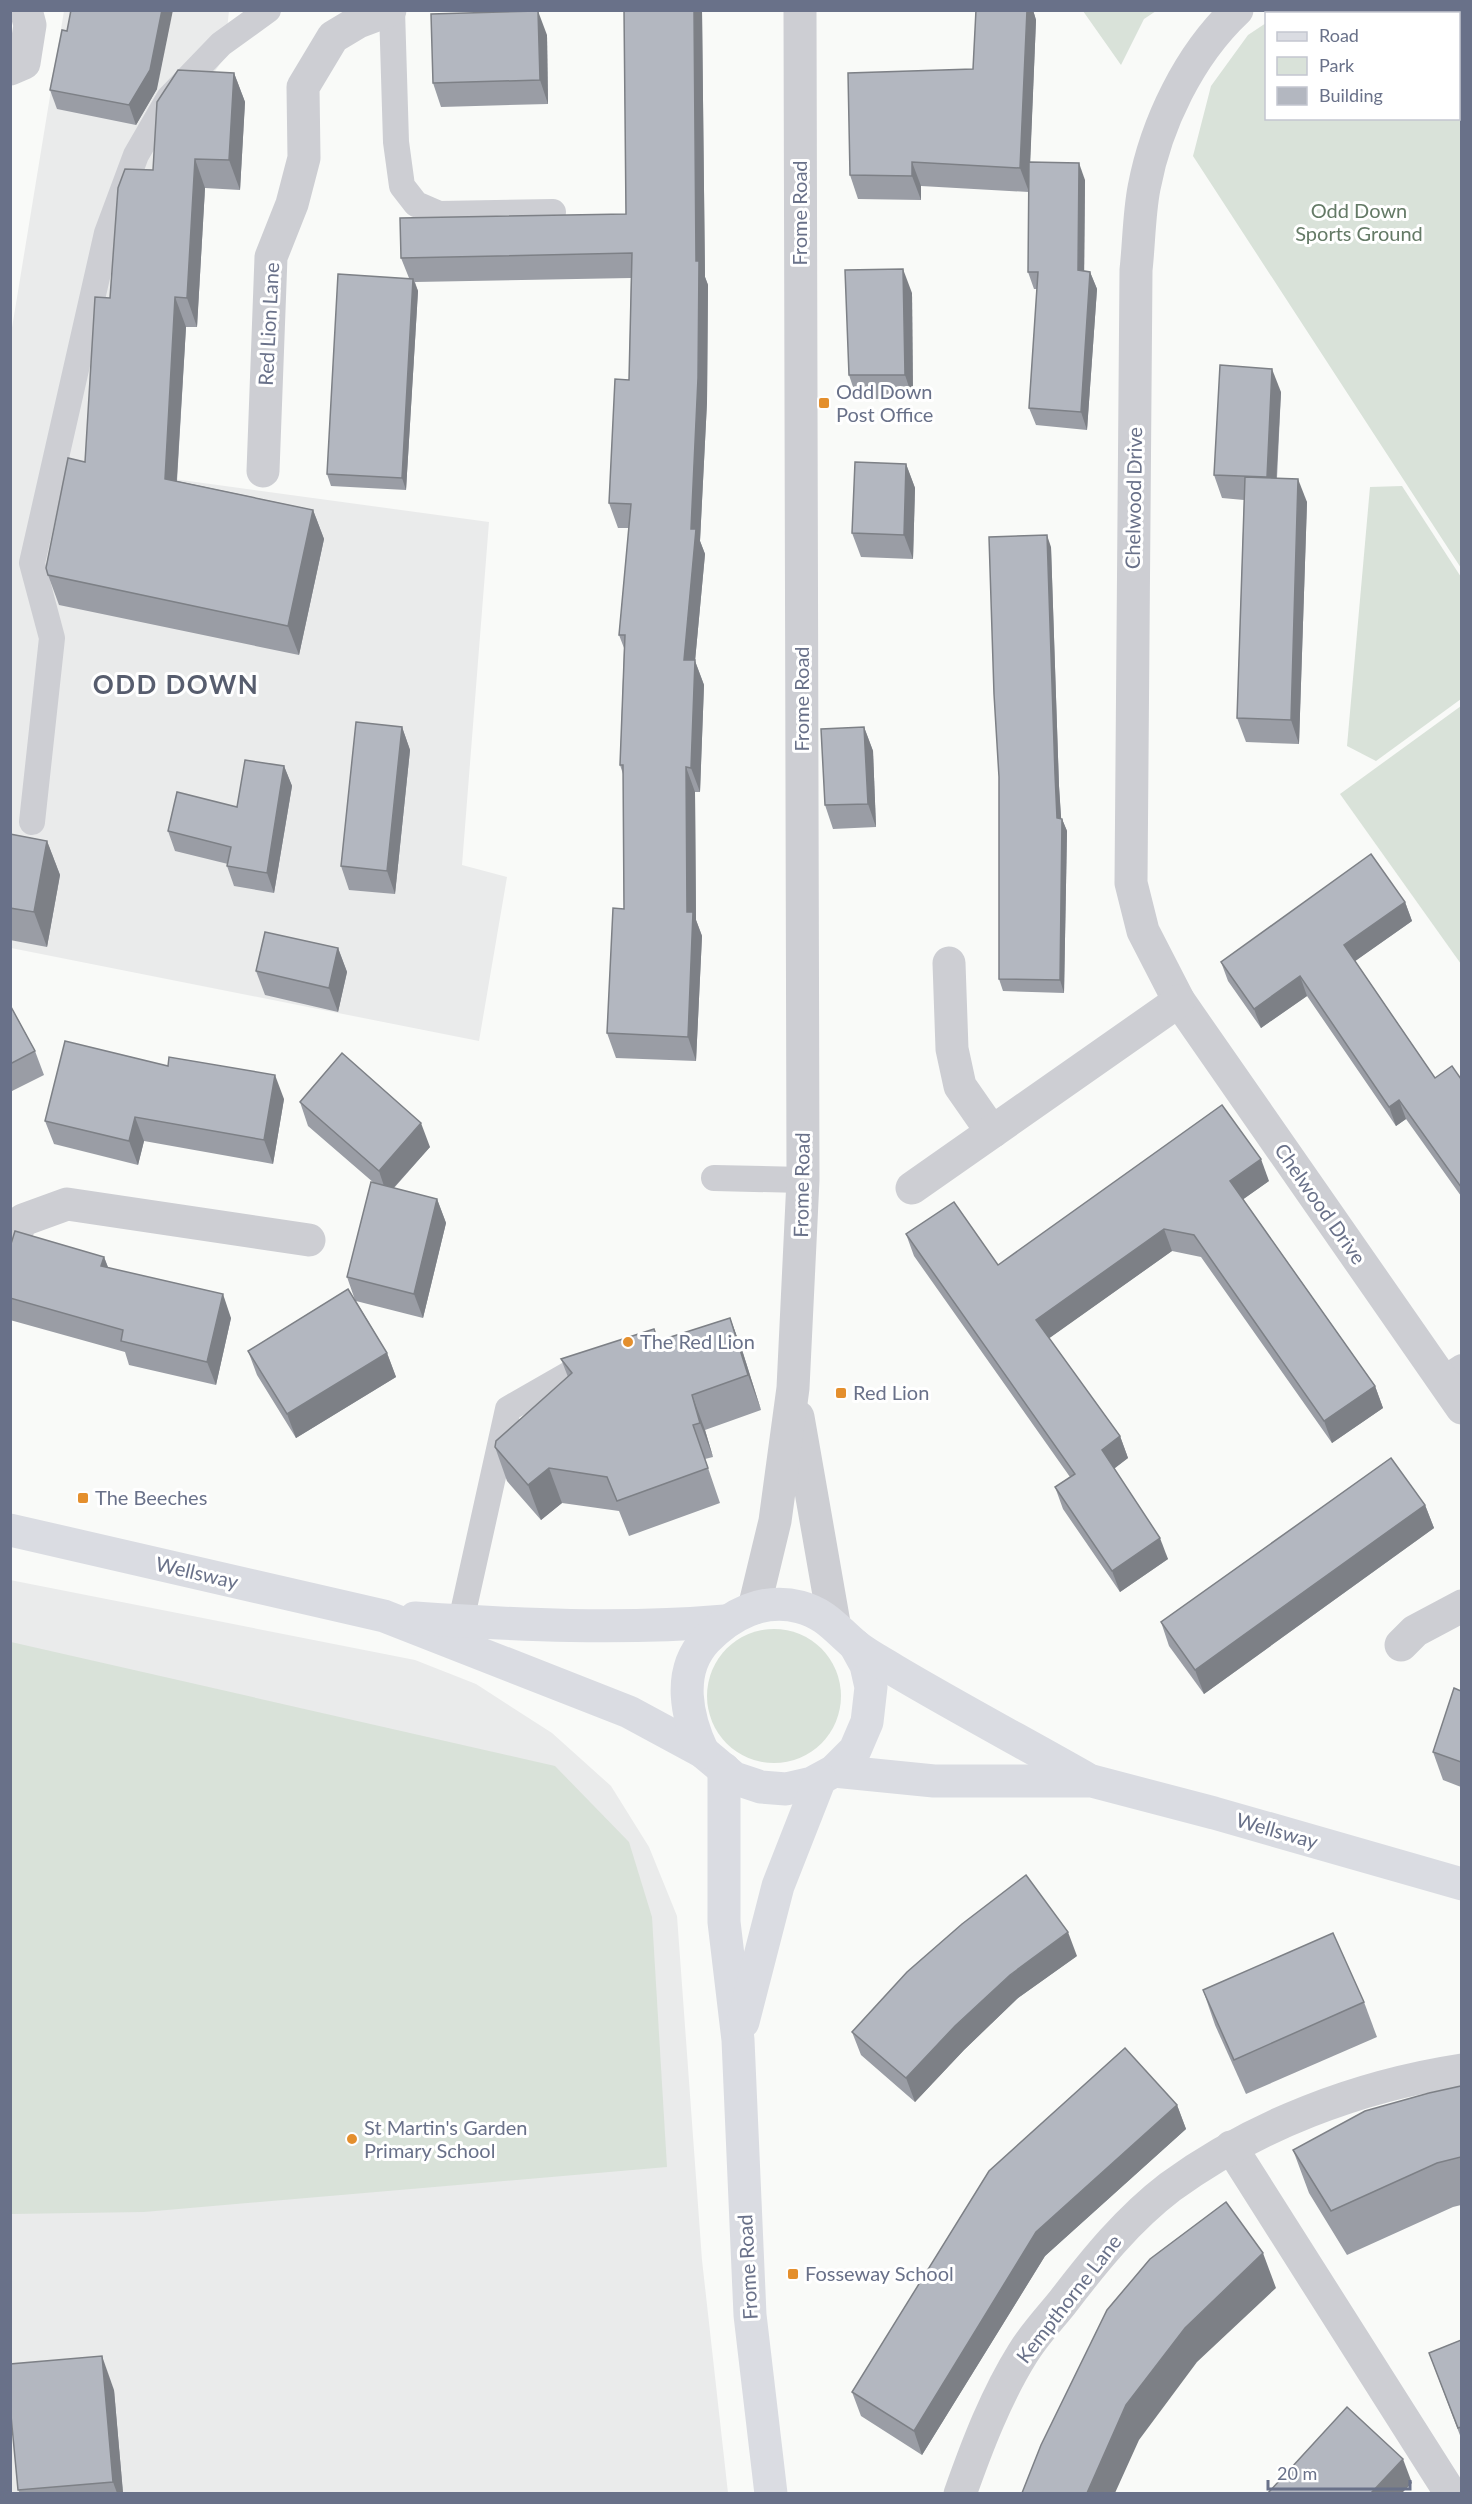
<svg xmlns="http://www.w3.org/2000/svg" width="1472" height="2504" font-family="Lato,sans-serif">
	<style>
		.built { fill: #eaebeb }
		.green { fill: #d9e2d9 }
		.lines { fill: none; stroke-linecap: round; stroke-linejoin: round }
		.service { stroke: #cdced3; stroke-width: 26 }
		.minor { stroke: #cdced3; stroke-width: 33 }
		.tertiary { stroke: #cdced3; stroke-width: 33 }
		.primary { stroke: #dadce2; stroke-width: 33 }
		.wall { fill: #9a9da5 }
		.shaded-wall { fill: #7d8086 }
		.building { fill: #b3b7c0; stroke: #7d8086; stroke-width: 1.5 }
		.poi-dot { fill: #e48f2d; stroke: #fff; stroke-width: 2 }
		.labels { text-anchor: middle; stroke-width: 6; stroke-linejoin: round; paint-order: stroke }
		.park-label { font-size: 20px; fill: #647a66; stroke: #fff }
		.street-label { font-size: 20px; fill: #697189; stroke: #fff }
		.poi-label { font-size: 20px; fill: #697189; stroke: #fff; text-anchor: start }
		.district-label { font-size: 26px; font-weight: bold; letter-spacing: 1.5px; fill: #575d6e; stroke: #fff }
	</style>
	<rect width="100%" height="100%" fill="#f9faf8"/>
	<g class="built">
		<path d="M 64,11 L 229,11 L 224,58 L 169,139 L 108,470 L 489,522 L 462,865 L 507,877 L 479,1041 L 11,948 L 11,334 Z"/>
		<path d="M 10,1580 L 415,1660 L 476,1684 L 552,1733 L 611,1786 L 649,1847 L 677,1916 L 702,2260 L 728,2493 L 11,2493 Z"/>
	</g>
	<g class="green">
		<path d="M 1083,11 L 1156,11 L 1144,19 L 1121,65 Z"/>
		<path d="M 1286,11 L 1461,11 L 1461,568 L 1193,156 L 1211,86 L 1248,35 L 1266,23 L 1266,118 L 1458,118 L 1458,14 L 1282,13 Z"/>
		<path d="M 1402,486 L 1461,577 L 1461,699 L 1376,761 L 1347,746 L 1370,487 Z"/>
		<path d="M 1461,706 L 1461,964 L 1340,794 Z"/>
		<circle cx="774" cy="1696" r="67"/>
		<path d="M 11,1642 L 555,1766 L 629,1842 L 652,1917 L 667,2167 L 144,2212 L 11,2214 Z"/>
	</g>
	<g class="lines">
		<g class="service">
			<path d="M 392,10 L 396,142 L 402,186 L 416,204 L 439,214 L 553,212"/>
			<path d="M 32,822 L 52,638 L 32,563 L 107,233 L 136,155 L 169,98 L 221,44 L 268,10"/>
			<path d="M 714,1178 L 803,1180"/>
			<path d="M 1442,1380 L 1462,1367"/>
			<path d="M 461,1621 L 508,1409 L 576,1370"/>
		</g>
		<g class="minor">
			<path d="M 1237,10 C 1189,55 1156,124 1144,188 C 1139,214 1139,243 1136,270 L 1131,883 L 1143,931 L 1179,1001 L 1462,1408"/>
			<path d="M 10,69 L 24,63 L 30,25 L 26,10"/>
			<path d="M 263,471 L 271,257 L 292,204 L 304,158 L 303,87 L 333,37 L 358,22 L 390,10"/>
			<path d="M 949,963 L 952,1049 L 960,1086 L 992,1132"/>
			<path d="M 912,1188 L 1179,1001"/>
			<path d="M 10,1241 L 23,1220 L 67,1204 L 309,1240"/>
			<path d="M 1401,1645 L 1415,1631 L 1462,1606"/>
			<path d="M 1231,2147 L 1451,2494"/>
			<path d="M 960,2494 C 977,2446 996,2396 1023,2353 C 1034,2335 1049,2319 1062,2303 C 1094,2261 1128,2219 1170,2187 C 1255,2125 1358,2086 1462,2070"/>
		</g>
		<g class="tertiary">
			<path d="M 798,1417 L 834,1623"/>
			<path d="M 754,1608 L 775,1521 L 793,1388 L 803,1180 L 800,10"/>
		</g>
		<g class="primary">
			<path d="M 10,1530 L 384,1616 L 629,1712 L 703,1752 L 734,1778 L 761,1787 L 786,1789 L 812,1783 L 834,1771 L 855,1750 L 867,1722 L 871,1687 L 866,1665 L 855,1645"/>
			<path d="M 415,1618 C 519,1625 622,1630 725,1621"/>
			<path d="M 703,1752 C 687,1718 676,1672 706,1640 C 730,1615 763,1597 800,1607 C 826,1614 836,1629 855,1645 C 866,1654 881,1662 894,1670 C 958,1708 1024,1743 1089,1780"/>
			<path d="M 724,1769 L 724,1922 L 738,2040 L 750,2315 L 771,2494"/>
			<path d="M 834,1771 L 934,1781 L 1092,1781 L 1214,1813 L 1462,1884"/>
			<path d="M 743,2022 L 778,1886 L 820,1779"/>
		</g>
	</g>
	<g class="wall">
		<path d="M 624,10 L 702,10 L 705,277 L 708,285 L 707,402 L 700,541 L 705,554 L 695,661 L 704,685 L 700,792 L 695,792 L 696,920 L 702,936 L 696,1061 L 616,1058 L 607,1033 L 624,909 L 623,774 L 620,765 L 624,648 L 619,635 L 629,528 L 618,528 L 609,503 L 629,380 L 631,278 L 415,282 L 418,291 L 406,490 L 331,486 L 327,474 L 409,278 L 401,258 L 626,214 Z"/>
		<path d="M 976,10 L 1033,10 L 1036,20 L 1030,162 L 1085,180 L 1084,271 L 1090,272 L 1097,289 L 1087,430 L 1036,425 L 1029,408 L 1037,289 L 1034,289 L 1028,272 L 1029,192 L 921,186 L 921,200 L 858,199 L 850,175 L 973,69 Z"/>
		<path d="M 547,35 L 548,104 L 441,107 L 433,83 Z"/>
		<path d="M 234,73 L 245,102 L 240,190 L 205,188 L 197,327 L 186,327 L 177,481 L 313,510 L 324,539 L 299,655 L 59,605 L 48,575 L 85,462 L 110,298 L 153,170 Z"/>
		<path d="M 157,89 L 136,125 L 57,109 L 50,90 Z"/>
		<path d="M 912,293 L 913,399 L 857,399 L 849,375 Z"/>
		<path d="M 1281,392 L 1277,478 L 1307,502 L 1299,744 L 1246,742 L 1237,718 L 1244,500 L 1222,498 L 1214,475 Z"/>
		<path d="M 906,464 L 915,488 L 913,559 L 861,557 L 852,533 Z"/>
		<path d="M 1051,547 L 1059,786 L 1061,819 L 1062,819 L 1067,831 L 1064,993 L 1003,991 L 999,979 Z"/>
		<path d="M 402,727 L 410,750 L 395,894 L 349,890 L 341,866 Z"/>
		<path d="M 864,727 L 873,751 L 876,827 L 833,829 L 825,805 Z"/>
		<path d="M 284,766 L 292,786 L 274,893 L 234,886 L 227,866 L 228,864 L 175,851 L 168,831 L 237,807 Z"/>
		<path d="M 10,834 L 47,841 L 60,875 L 47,947 L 10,940 Z"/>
		<path d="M 1405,902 L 1412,921 L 1355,961 L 1435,1078 L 1461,1079 L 1461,1196 L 1406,1119 L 1396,1126 L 1307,996 L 1261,1028 L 1228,981 L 1221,962 Z"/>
		<path d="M 338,948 L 347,972 L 338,1012 L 265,995 L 256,971 Z"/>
		<path d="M 10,1005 L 35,1051 L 44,1075 L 10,1092 Z"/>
		<path d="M 284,1099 L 273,1164 L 144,1141 L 138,1165 L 54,1144 L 45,1121 Z"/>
		<path d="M 300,1102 L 430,1147 L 394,1188 L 437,1199 L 446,1223 L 423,1318 L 356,1301 L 387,1353 L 396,1377 L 296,1438 L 257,1375 L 248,1351 L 355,1300 L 347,1277 L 374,1183 L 308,1126 Z"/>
		<path d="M 1269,1181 L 1243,1199 L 1375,1386 L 1383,1408 L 1332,1443 L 1201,1257 L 1172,1251 L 1049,1338 L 1120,1436 L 1128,1458 L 1114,1468 L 1168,1559 L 1120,1592 L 1063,1509 L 1055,1487 L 1070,1477 L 914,1256 L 906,1234 L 998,1265 Z"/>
		<path d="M 10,1247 L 104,1257 L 108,1267 L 231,1318 L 216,1385 L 129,1365 L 125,1352 L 10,1320 Z"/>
		<path d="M 730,1318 L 743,1353 L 761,1410 L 705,1430 L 713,1457 L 705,1459 L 720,1503 L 629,1536 L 619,1511 L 562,1503 L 541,1520 L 507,1481 L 495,1447 L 568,1377 L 561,1359 L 658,1341 Z"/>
		<path d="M 1425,1505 L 1434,1528 L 1204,1694 L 1169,1646 L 1161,1622 Z"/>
		<path d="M 1461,1691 L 1461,1787 L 1443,1780 L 1433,1752 Z"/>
		<path d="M 1077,1956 L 1018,1998 L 964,2050 L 915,2102 L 861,2055 L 852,2032 Z"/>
		<path d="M 1203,1990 L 1364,2002 L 1377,2037 L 1246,2094 L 1215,2025 Z"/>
		<path d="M 1461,2086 L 1461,2205 L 1453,2207 L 1347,2255 L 1309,2193 L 1293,2150 Z"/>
		<path d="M 1177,2105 L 1186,2129 L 1045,2256 L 922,2455 L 861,2416 L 852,2392 Z"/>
		<path d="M 1461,2340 L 1461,2438 L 1429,2353 Z"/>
		<path d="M 114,2390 L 123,2493 L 20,2493 L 18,2490 Z"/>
	</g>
	<g class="shaded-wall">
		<path d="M 162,10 L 173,10 L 157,89 L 136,125 L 129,105 Z"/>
		<path d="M 694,10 L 702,10 L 705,277 L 708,285 L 707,402 L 700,541 L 705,554 L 695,661 L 704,685 L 700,792 L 691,768 L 684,660 L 691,529 L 696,261 Z"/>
		<path d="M 1027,10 L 1033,10 L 1036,20 L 1029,192 L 1020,168 Z"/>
		<path d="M 538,11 L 547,35 L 548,104 L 540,80 Z"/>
		<path d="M 234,73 L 245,102 L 240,190 L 229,160 Z"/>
		<path d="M 195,159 L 205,188 L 197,327 L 187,298 Z"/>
		<path d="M 912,162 L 921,186 L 921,200 L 912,176 Z"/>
		<path d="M 1079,163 L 1085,180 L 1084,288 L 1078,270 Z"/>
		<path d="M 903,269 L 912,293 L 913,399 L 905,375 Z"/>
		<path d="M 1090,272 L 1097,289 L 1087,430 L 1081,412 Z"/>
		<path d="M 413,279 L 418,291 L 406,490 L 402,478 Z"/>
		<path d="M 175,297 L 186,327 L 175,508 L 165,479 Z"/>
		<path d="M 1272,369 L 1281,392 L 1275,501 L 1267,477 Z"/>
		<path d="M 906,464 L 915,488 L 913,559 L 904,535 Z"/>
		<path d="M 1298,479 L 1307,502 L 1299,744 L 1291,720 Z"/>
		<path d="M 313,510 L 324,539 L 299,655 L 288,626 Z"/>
		<path d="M 1047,535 L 1051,547 L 1059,786 L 1062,831 L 1057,818 L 1055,774 Z"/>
		<path d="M 402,727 L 410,750 L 395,894 L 387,871 Z"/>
		<path d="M 864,727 L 873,751 L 876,827 L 868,804 Z"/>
		<path d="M 284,766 L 292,786 L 274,893 L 267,873 Z"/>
		<path d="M 686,767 L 695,792 L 696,920 L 702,936 L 696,1061 L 688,1037 Z"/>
		<path d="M 1062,819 L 1067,831 L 1064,993 L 1060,980 Z"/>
		<path d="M 47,841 L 60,875 L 47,947 L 34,912 Z"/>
		<path d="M 1405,902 L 1412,921 L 1351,964 L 1344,945 Z"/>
		<path d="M 338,948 L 347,972 L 338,1012 L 329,988 Z"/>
		<path d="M 1300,976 L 1307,996 L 1261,1028 L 1254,1009 Z"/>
		<path d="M 275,1075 L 284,1099 L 273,1164 L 264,1140 Z"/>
		<path d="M 1399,1100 L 1406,1119 L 1396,1126 L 1389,1107 Z"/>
		<path d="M 135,1117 L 144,1141 L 138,1165 L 129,1141 Z"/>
		<path d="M 421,1123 L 430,1147 L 387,1195 L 379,1171 Z"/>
		<path d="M 1261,1159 L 1269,1181 L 1238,1203 L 1230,1181 Z"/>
		<path d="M 437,1199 L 446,1223 L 423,1318 L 414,1294 Z"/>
		<path d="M 1164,1229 L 1172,1251 L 1044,1342 L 1036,1320 Z"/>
		<path d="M 104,1257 L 113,1281 L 101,1266 Z"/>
		<path d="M 223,1294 L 231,1318 L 216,1385 L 207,1362 Z"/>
		<path d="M 730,1318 L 743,1353 L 761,1410 L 748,1375 Z"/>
		<path d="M 387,1353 L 396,1377 L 296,1438 L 287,1414 Z"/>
		<path d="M 1375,1386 L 1383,1408 L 1332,1443 L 1324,1421 Z"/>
		<path d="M 692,1395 L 705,1430 L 713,1457 L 700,1423 Z"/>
		<path d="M 1120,1436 L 1128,1458 L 1110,1472 L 1102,1450 Z"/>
		<path d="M 549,1468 L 562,1503 L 541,1520 L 528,1485 Z"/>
		<path d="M 1425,1505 L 1434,1528 L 1204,1694 L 1195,1670 Z"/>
		<path d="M 1160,1538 L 1168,1559 L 1120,1592 L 1112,1571 Z"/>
		<path d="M 1068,1932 L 1077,1956 L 1018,1998 L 964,2050 L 915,2102 L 906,2078 L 955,2026 L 1010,1975 Z"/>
		<path d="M 1177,2105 L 1186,2129 L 1045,2256 L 922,2455 L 914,2431 L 1036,2232 Z"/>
		<path d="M 1263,2253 L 1276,2288 L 1197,2362 L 1139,2440 L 1115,2493 L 1087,2493 L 1126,2405 L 1185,2328 Z"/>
		<path d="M 102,2356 L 114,2390 L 123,2493 L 117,2493 L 113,2482 Z"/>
		<path d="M 1403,2459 L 1412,2483 L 1402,2493 L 1371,2493 Z"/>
	</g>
	<g class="building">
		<path d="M 71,10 L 162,10 L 150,70 L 129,105 L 50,90 L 62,30 L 67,31 Z"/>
		<path d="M 624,10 L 694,10 L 696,261 L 699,261 L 698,378 L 691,529 L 696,529 L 684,660 L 695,660 L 691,768 L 686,767 L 687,912 L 693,912 L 688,1037 L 607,1033 L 613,908 L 624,909 L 623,765 L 620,765 L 625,635 L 619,635 L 631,504 L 609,503 L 615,379 L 629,380 L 632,253 L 401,258 L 400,218 L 626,214 Z"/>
		<path d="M 976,10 L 1027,10 L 1020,168 L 912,162 L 912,176 L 850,175 L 848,73 L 973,69 Z"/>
		<path d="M 538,11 L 540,80 L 433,83 L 431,14 Z"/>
		<path d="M 178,70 L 234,73 L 229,160 L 195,159 L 187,298 L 175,297 L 165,479 L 313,510 L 288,626 L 48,575 L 46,568 L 68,458 L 85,462 L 95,297 L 110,298 L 118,188 L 125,169 L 153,170 L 157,102 Z"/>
		<path d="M 1029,162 L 1079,163 L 1078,270 L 1090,272 L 1081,412 L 1029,408 L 1038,272 L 1028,272 Z"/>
		<path d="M 903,269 L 905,375 L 849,375 L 845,270 Z"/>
		<path d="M 338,274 L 413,279 L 402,478 L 327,474 Z"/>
		<path d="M 1220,365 L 1272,369 L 1267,477 L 1214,475 Z"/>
		<path d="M 855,462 L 906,464 L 904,535 L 852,533 Z"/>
		<path d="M 1245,477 L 1298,479 L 1291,720 L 1237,718 Z"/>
		<path d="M 1047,535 L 1055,774 L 1057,818 L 1062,819 L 1060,980 L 999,979 L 999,777 L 994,694 L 989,537 Z"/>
		<path d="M 356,722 L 402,727 L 387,871 L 341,866 Z"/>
		<path d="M 864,727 L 868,804 L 825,805 L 821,729 Z"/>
		<path d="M 245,760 L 284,766 L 267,873 L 227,866 L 231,847 L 168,831 L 177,792 L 237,807 Z"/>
		<path d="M 10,834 L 47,841 L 34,912 L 10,908 Z"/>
		<path d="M 1371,854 L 1405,902 L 1344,945 L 1435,1078 L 1452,1066 L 1461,1079 L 1461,1187 L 1399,1100 L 1389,1107 L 1300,976 L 1254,1009 L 1221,962 Z"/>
		<path d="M 265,932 L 338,948 L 329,988 L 256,971 Z"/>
		<path d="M 10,1005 L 35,1051 L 10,1064 Z"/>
		<path d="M 65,1041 L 168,1066 L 169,1057 L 275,1075 L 264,1140 L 135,1117 L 129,1141 L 45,1121 Z"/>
		<path d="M 342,1053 L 421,1123 L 379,1171 L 300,1102 Z"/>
		<path d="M 1222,1105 L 1261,1159 L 1230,1181 L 1375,1386 L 1324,1421 L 1194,1235 L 1164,1229 L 1036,1320 L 1120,1436 L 1102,1450 L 1160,1538 L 1112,1571 L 1055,1487 L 1075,1474 L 906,1234 L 954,1202 L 998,1265 Z"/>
		<path d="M 371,1182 L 437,1199 L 414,1294 L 347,1277 Z"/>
		<path d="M 15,1231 L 104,1257 L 101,1266 L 223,1294 L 207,1362 L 121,1341 L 123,1330 L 10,1298 L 10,1247 Z"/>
		<path d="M 348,1289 L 387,1353 L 287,1414 L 248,1351 Z"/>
		<path d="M 730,1318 L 748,1375 L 692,1395 L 700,1423 L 693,1425 L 708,1468 L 617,1501 L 607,1477 L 549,1468 L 528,1485 L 495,1447 L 496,1441 L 572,1373 L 561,1359 L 654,1329 L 658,1341 Z"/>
		<path d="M 1391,1458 L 1425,1505 L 1195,1670 L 1161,1622 Z"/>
		<path d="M 1454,1688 L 1461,1691 L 1461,1762 L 1433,1752 Z"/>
		<path d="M 1026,1875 L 1068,1932 L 1010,1975 L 955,2026 L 906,2078 L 852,2032 L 907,1972 L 962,1924 Z"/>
		<path d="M 1333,1933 L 1364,2002 L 1234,2060 L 1203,1990 Z"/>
		<path d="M 1125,2048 L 1177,2105 L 1036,2232 L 914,2431 L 852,2392 L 989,2171 Z"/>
		<path d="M 1461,2086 L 1461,2157 L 1437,2163 L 1331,2211 L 1293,2150 L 1365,2111 L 1429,2093 Z"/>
		<path d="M 1226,2202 L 1263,2253 L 1185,2328 L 1126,2405 L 1087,2493 L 1022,2493 L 1041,2445 L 1107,2310 L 1150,2259 Z"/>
		<path d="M 1461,2340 L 1461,2427 L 1458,2428 L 1429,2353 Z"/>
		<path d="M 102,2356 L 113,2482 L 18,2490 L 10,2405 L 10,2364 Z"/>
		<path d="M 1347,2407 L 1403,2459 L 1371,2493 L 1268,2493 Z"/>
	</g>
	<g class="poi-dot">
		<rect x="818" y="397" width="12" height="12" rx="3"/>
		<circle cx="628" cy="1342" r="6"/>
		<rect x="835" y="1387" width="12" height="12" rx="3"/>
		<rect x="77" y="1492" width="12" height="12" rx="3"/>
		<circle cx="352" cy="2139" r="6"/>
		<rect x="787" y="2268" width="12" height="12" rx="3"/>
	</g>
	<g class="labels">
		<g class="park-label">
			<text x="1359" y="218">Odd Down<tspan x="1359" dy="23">Sports Ground</tspan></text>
		</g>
		<g class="street-label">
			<text transform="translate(800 213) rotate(-90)" y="7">Frome Road</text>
			<text transform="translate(269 324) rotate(-87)" y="7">Red Lion Lane</text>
			<text transform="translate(1134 498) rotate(-89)" y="7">Chelwood Drive</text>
			<text transform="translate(802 699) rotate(-90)" y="7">Frome Road</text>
			<text transform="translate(802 1185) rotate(-89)" y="7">Frome Road</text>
			<text transform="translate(1320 1204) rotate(55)" y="7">Chelwood Drive</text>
			<text transform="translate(197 1573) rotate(13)" y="7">Wellsway</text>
			<text transform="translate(1277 1831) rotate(16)" y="7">Wellsway</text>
			<text transform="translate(748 2267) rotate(-93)" y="7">Frome Road</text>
			<text transform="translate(1069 2299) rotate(-52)" y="7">Kempthorne Lane</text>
		</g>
		<g class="poi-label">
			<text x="836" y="399">Odd Down<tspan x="836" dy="23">Post Office</tspan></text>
			<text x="640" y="1349">The Red Lion</text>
			<text x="853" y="1400">Red Lion</text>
			<text x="95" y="1505">The Beeches</text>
			<text x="364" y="2135">St Martin's Garden<tspan x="364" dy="23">Primary School</tspan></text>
			<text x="805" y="2281">Fosseway School</text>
		</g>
		<g class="district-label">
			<text x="176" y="694">ODD DOWN</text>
		</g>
	</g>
	<rect width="1472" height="2504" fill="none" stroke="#697189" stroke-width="24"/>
	<rect x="1265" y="12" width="195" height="108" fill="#ffffff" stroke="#c3c6d0" stroke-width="1.5"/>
	<rect x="1277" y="32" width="30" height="9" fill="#dadce2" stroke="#c3c6d0" stroke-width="1.5"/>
	<text x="1319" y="42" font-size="18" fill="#697189">Road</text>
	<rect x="1277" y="57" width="30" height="18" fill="#d9e2d9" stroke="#c3c6d0" stroke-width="1.5"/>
	<text x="1319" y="72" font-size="18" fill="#697189">Park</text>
	<rect x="1277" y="87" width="30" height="18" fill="#b3b7c0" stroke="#c3c6d0" stroke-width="1.5"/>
	<text x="1319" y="102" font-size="18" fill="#697189">Building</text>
	<path d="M1268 2480v9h142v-9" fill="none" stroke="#697189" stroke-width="3"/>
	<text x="1277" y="2480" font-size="18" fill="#697189" stroke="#ffffff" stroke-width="4.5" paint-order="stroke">20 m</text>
</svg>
